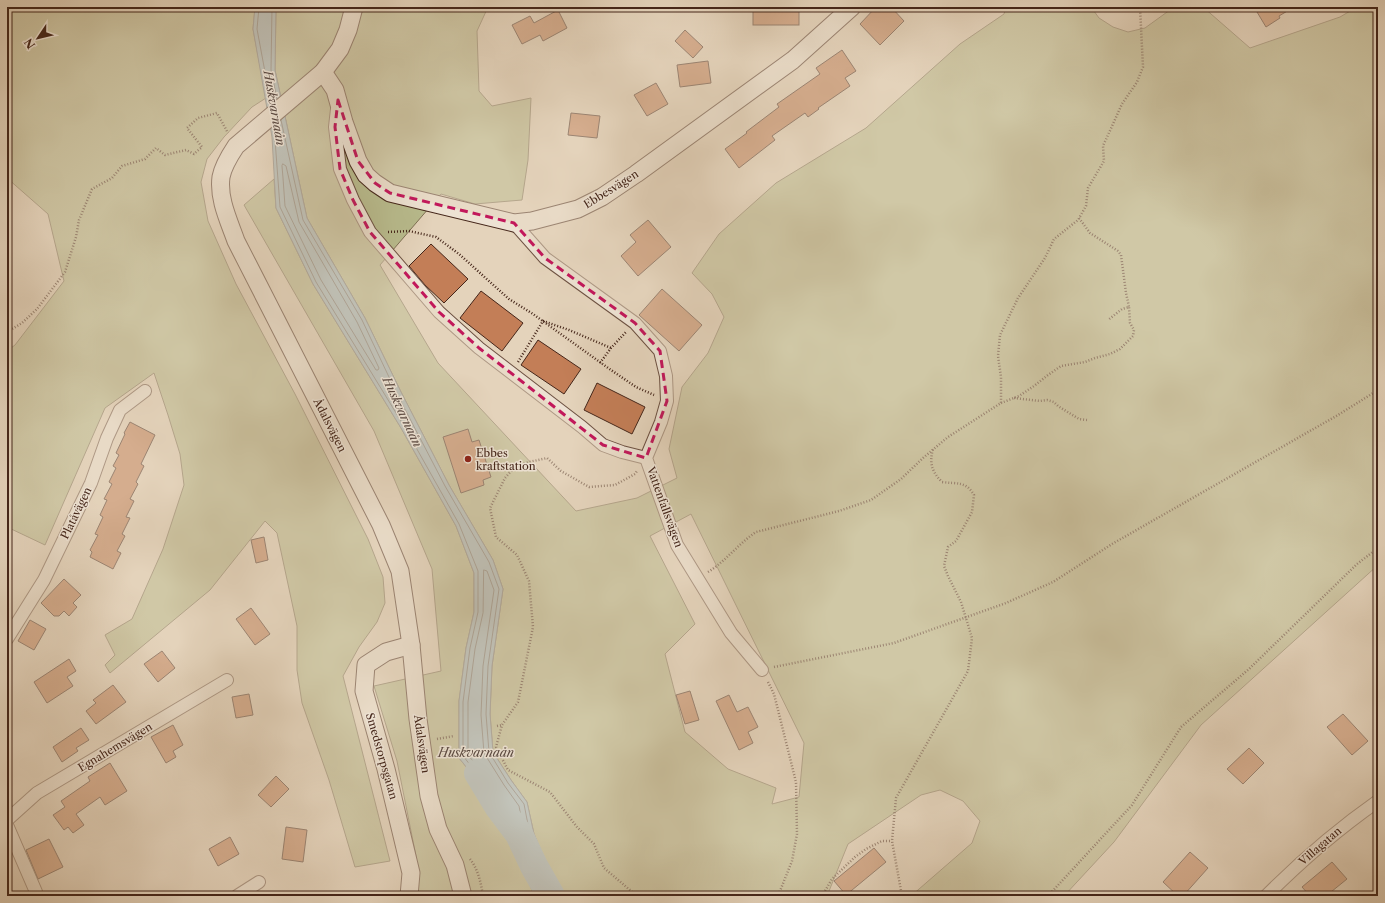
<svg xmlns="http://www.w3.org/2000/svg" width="1385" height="903" font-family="'Libre Caslon Text',serif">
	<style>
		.green { fill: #b8bb8d; stroke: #7e7054; fill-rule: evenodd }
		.water { fill: #9cb4bc; stroke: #797b7b }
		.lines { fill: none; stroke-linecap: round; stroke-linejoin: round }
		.shore { stroke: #706d6b; stroke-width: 1 }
		.river { stroke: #9cb4bc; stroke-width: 28 }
		.building { fill: #c37e57; stroke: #45261a }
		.street-casing { stroke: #6d5142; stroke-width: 14 }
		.secondary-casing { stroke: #45261a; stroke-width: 19 }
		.path { stroke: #45261a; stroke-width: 2.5; stroke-dasharray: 1 2; stroke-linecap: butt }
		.street { stroke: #ede2d3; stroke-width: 12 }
		.secondary { stroke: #ede2d3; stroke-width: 17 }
		.marked { fill: none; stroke: #c2185b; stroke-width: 3; stroke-dasharray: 8 5; stroke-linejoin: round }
		.poi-dot { fill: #8f2418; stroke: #ede2d3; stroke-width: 1.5 }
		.labels { text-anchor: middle; stroke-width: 3; stroke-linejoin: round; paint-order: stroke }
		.street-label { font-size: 11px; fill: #45261a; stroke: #ede2d3 }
		.poi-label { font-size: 11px; fill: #45261a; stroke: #ede2d3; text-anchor: start }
		.water-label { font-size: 12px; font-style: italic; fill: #5b4a42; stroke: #ede2d3 }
	</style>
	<rect width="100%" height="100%" fill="#e4d3bb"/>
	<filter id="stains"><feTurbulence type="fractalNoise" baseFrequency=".005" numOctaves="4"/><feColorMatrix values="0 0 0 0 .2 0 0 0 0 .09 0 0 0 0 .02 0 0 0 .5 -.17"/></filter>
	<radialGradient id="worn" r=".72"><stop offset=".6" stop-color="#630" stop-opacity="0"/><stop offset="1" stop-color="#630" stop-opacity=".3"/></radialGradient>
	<g class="green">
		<path d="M 7,7 L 255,7 L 253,29 L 266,98 L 252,107 L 224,137 L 207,159 L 201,182 L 208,221 L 236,284 L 295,394 L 368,539 L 383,577 L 385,603 L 377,622 L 359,647 L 343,676 L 390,861 L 355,867 L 329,780 L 302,703 L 297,670 L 297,626 L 277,533 L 265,521 L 210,590 L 110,673 L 105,665 L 115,655 L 105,635 L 132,619 L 163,549 L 184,485 L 180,454 L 168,415 L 154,373 L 105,408 L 45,545 L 7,527 L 7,351 L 15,345 L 64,281 L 48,214 L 7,178 Z"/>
		<path d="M 276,7 L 488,7 L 477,31 L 479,91 L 492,106 L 531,98 L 528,160 L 522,200 L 475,204 L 441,194 L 380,265 L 438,363 L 576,511 L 637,498 L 677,478 L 669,449 L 682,387 L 708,353 L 724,317 L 712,294 L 692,273 L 719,234 L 776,183 L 866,128 L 960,44 L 1004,14 L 1006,7 L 1091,7 L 1099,18 L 1113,27 L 1128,32 L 1145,28 L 1174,7 L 1203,7 L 1250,48 L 1340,17 L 1357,7 L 1378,7 L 1378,565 L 1201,725 L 1114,842 L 1064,896 L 911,896 L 972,843 L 980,821 L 963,801 L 940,790 L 921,795 L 848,844 L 827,896 L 555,896 L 554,884 L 534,834 L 527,802 L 511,780 L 493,752 L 490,714 L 492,666 L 503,589 L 493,560 L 449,485 L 401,392 L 365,318 L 307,218 L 275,70 ZM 691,514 L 804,743 L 799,797 L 772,804 L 776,788 L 728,769 L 685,732 L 665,654 L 695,624 L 650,536 Z"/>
		<path d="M 274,179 L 276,208 L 313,284 L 401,428 L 456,526 L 474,573 L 474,612 L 466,648 L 459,701 L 459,758 L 506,816 L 534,896 L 415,896 L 416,856 L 397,761 L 374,686 L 441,671 L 432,569 L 374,431 L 244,205 Z"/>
	</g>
	<path class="water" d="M 255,7 L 276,7 L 275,70 L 307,218 L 365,318 L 401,392 L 449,485 L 493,560 L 503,589 L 492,666 L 490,714 L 493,752 L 511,780 L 527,802 L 534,834 L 555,884 L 555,896 L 534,896 L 506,816 L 459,758 L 459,701 L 466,648 L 474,612 L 474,573 L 456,526 L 401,428 L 313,284 L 276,208 L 272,137 L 253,29 Z"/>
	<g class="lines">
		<g class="shore">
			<path d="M 259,7 L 257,29 L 271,104"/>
			<path d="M 272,7 L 271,70 L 277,99"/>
			<path d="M 281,120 L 303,220 L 362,320 L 397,394 L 445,486 L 489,562 L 499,589 L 488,666 L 486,714 L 489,752 L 508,783 L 524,804 L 530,835 L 550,885 L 551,896"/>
			<path d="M 274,126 L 280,207 L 316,282 L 404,426 L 459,524 L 478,571 L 478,612 L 470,648 L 463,702 L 463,756 L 510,814 L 536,889 L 538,896"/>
			<path d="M 283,164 L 286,166 L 299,222 L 357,322 L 379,368 L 378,370 L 376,370 L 321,280 L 285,206 L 283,178 L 282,166 Z"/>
			<path d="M 484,570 L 487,571 L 494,590 L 483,666 L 481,715 L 484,753 L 504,785 L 519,806 L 522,822 L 520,824 L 518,823 L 513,810 L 468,755 L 468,702 L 475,649 L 483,613 Z"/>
			<path d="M 539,874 C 543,877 547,887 544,891 L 542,890 L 537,877 Z"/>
		</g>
		<path class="river" d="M 478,773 L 498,806 L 519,834 L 534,866 L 551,896"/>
	</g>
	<g class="building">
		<rect x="753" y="7" width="46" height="18"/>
		<path d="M 876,7 L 891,7 L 904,21 L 880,45 L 860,24 Z"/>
		<path d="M 1254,7 L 1294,7 L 1279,16 L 1280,18 L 1266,27 Z"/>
		<path d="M 558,10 L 567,28 L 543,41 L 540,35 L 522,44 L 512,25 L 530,16 L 534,23 Z"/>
		<path d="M 685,30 L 703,47 L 693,58 L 675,41 Z"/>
		<path d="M 842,50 L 856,71 L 845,78 L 850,86 L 818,108 L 819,109 L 808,117 L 805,113 L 772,136 L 775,140 L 739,168 L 725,149 L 747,133 L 746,132 L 779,107 L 777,104 L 820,74 L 816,68 Z"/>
		<path d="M 708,61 L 711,83 L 680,87 L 677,65 Z"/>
		<path d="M 656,83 L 668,104 L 647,116 L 634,95 Z"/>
		<path d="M 571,113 L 600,116 L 597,138 L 568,135 Z"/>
		<path d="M 648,220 L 671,247 L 638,276 L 621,256 L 636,242 L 630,235 Z"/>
		<path d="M 431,244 L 468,279 L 444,303 L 425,285 L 409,266 Z"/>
		<path d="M 662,289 L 702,325 L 679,351 L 639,315 Z"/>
		<path d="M 481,291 L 523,323 L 502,351 L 460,318 Z"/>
		<path d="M 538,340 L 581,369 L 564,394 L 521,365 Z"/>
		<path d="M 597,383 L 645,407 L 632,434 L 584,410 Z"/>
		<path d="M 130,422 L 155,435 L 141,464 L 144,466 L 136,482 L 138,484 L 130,499 L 134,501 L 126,517 L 130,518 L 122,534 L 125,536 L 117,551 L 121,553 L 113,569 L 90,557 L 92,552 L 90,550 L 98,535 L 95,534 L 103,517 L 100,515 L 107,500 L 104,499 L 112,484 L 109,482 L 116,468 L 113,466 L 119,455 L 116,453 L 125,434 L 124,433 Z"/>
		<path d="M 468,429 L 472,442 L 479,440 L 491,477 L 483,480 L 484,485 L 461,493 L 443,437 Z"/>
		<path d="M 264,537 L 268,560 L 256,563 L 251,540 Z"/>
		<path d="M 64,579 L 81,595 L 73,603 L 77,607 L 69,616 L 64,611 L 59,616 L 54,616 L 41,603 Z"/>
		<path d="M 251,608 L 270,634 L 255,645 L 236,619 Z"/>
		<path d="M 30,620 L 46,629 L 34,650 L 18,641 Z"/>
		<path d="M 162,651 L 175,668 L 158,682 L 144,664 Z"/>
		<path d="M 69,659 L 76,671 L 67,677 L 73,686 L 47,703 L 34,682 Z"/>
		<path d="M 113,685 L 126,702 L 96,724 L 86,711 L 96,703 L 93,700 Z"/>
		<path d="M 690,691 L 699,720 L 685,724 L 676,695 Z"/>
		<path d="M 249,694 L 253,715 L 236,718 L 232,697 Z"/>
		<path d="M 729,695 L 737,712 L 748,707 L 758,727 L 748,732 L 753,743 L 739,750 L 716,701 Z"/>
		<path d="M 1343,714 L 1368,741 L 1352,755 L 1327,727 Z"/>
		<path d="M 173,725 L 183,745 L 173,751 L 176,757 L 166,763 L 151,737 Z"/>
		<path d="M 81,728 L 89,740 L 76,748 L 78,751 L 62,762 L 53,747 Z"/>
		<path d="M 1249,748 L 1264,763 L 1243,784 L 1227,769 Z"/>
		<path d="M 110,763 L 127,791 L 105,805 L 100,797 L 76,814 L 84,825 L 73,833 L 68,827 L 64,830 L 53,815 L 65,807 L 61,801 L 90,781 L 88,777 Z"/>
		<path d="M 276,776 L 289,789 L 271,807 L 258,795 Z"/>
		<path d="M 286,827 L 307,830 L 303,862 L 282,859 Z"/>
		<path d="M 230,837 L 239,854 L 218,866 L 209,849 Z"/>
		<path d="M 49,839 L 63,867 L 38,879 L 26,850 Z"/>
		<path d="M 874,848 L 886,862 L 846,895 L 834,881 Z"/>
		<path d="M 1190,852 L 1208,868 L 1183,896 L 1178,896 L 1163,882 Z"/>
		<path d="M 1332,862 L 1347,879 L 1326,896 L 1310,896 L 1302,887 Z"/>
	</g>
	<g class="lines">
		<g class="street-casing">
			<g id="street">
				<path d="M 337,109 L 335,127 L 340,169 L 353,200 L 370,232 L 439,312 L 479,348 L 582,427 L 603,445 L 622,452 L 646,458"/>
				<path d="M 514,223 L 545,258 L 635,323 L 660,351 L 666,376 L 667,401 L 661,422 L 646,458 L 677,545 L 731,633 L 762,670"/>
				<path d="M 7,639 L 44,580 L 91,483 L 107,438 L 120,410 L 145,391"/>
				<path d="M 7,820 L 37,793 L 227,680"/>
				<path d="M 7,825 L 36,892 L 36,896"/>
				<path d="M 237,896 L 259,882"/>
				<path d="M 1266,896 C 1301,861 1338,829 1378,801"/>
			</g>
		</g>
		<g class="secondary-casing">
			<g id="secondary">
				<path d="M 354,7 L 348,30 L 340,49 L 323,72 L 236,146 C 230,155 223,166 221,177 C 218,199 229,221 236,241 L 381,525 L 400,571 L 411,645 L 418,719 L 429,796 L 438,829 L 455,865 L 463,896"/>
				<path d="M 323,72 L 335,90 L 344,122 L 358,161 L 366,175 L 375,183 L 390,193 L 514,223 L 532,221 L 578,209 L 602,197 L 636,174 L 793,60 L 852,7"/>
				<path d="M 409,896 L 411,873 L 386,769 L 364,691 L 366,665 L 386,652 L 411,645"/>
			</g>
		</g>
		<g class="path">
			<path d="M 1079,218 L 1090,233 L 1118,251 L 1121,255 L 1126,293 L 1129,307 L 1122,309 L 1108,320"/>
			<path d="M 388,232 L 409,231 L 436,237 L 459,254 L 509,299 L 533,314 L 611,370 L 636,387 L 654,395"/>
			<path d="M 7,332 L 22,323 L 37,309 L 65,272 L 76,237 L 79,220 L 92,189 L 112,178 L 122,166 L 145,159 L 156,148 L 165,155 L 186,150 L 194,154 L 202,147 L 187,128 L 198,118 L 217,113 L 228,133"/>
			<path d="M 518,362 L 543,321 L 569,330 L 611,348"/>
			<path d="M 600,363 L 611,348 L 626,332"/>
			<path d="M 1014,398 L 1040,401 L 1047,400 L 1054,402 L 1058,406 L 1079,419 L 1087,420"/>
			<path d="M 1001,403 L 1019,396 L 1034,386 L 1048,375 L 1061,366 L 1085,362 L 1095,358 L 1110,354 L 1120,349 L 1133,336 L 1134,330 L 1130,323 L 1129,307"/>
			<path d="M 708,572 C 726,561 738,544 756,532 L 839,511 L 871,500 L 901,479 L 923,458 L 948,437 L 1001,403 L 1001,377 L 998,356 L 1000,335 L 1018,298 L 1045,258 L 1054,239 L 1078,220 L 1086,206 L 1088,188 L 1104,161 L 1103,146 L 1122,104 L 1137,82 L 1143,67 L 1140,7"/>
			<path d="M 774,667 L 894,643 L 1006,603 L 1053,582 L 1112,544 L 1338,415 L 1378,390"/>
			<path d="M 768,682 L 774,694 L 796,782 L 797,834 L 792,861 L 778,896"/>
			<path d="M 497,726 L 502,725"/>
			<path d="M 437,739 L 454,736"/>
			<path d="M 470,859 C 478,869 481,883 483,896"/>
			<path d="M 637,896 L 604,868 L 594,844 L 577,827 L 550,792 L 508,770 L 496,747 L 502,725 L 518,702 L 533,627 L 529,581 L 517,555 L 496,537 L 490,508 L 505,478 L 512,470 L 525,463 L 547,458 L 561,471 L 589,487 L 615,485 L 635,474 L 637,471"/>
			<path d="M 822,896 L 832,879 L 855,857 L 866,849 L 882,841 L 892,841"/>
			<path d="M 902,896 L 892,841 L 896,798 L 968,671 L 972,638 L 961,602 L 948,576 L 944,566 L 948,547 L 956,541 L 972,512 L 974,495 C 966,481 957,484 942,482 C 932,472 929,463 933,449"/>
			<path d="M 1048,896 L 1132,805 L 1181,727 L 1249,669 L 1357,564 L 1378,548"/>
		</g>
		<use href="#street" class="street"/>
		<use href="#secondary" class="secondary"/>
	</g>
	<path d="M0 0H1385V903H0ZM 338,100 L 358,161 L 375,183 L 390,193 L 514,223 L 545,258 L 635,323 L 660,351 L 667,401 L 646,458 L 603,445 L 479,348 L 439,312 L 370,232 L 353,200 L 340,169 L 335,127 Z" fill="#e4d3bb" fill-opacity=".55" fill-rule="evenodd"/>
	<path class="marked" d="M 338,100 L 358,161 L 375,183 L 390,193 L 514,223 L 545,258 L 635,323 L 660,351 L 667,401 L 646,458 L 603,445 L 479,348 L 439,312 L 370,232 L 353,200 L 340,169 L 335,127 Z"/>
	<circle class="poi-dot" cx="468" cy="459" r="4"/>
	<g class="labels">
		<g class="street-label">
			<text transform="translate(611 189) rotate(-32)" y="4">Ebbesvägen</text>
			<text transform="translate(330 425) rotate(63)" y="4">Ådalsvägen</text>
			<text transform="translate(665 507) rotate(70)" y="4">Vattenfallsvägen</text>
			<text transform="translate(76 513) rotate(-64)" y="4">Platåvägen</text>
			<text transform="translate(422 744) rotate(82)" y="4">Ådalsvägen</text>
			<text transform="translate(115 747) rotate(-31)" y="4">Egnahemsvägen</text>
			<text transform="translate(382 756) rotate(74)" y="4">Smedstorpsgatan</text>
			<text transform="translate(1320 846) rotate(-41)" y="4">Villagatan</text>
		</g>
		<g class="poi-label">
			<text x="476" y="457">Ebbes<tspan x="476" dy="13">kraftstation</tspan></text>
		</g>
		<g class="water-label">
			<text transform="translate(274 108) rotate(80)" y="4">Huskvarnaån</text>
			<text transform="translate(402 412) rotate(65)" y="4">Huskvarnaån</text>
			<text x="476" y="757">Huskvarnaån</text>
		</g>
	</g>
	<rect width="1385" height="903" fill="none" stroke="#e4d3bb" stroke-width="24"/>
	<rect x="8" y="8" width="1369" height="887" fill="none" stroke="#45261a" stroke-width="2"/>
	<rect x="12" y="12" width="1361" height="879" fill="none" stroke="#45261a"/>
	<g transform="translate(38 38) rotate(235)" stroke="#ede2d3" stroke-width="3" paint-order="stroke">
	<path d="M0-3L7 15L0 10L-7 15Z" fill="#45261a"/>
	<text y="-6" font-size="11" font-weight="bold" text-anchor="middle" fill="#45261a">N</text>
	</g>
	<rect width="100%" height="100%" filter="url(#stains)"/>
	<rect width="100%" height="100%" fill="url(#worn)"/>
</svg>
